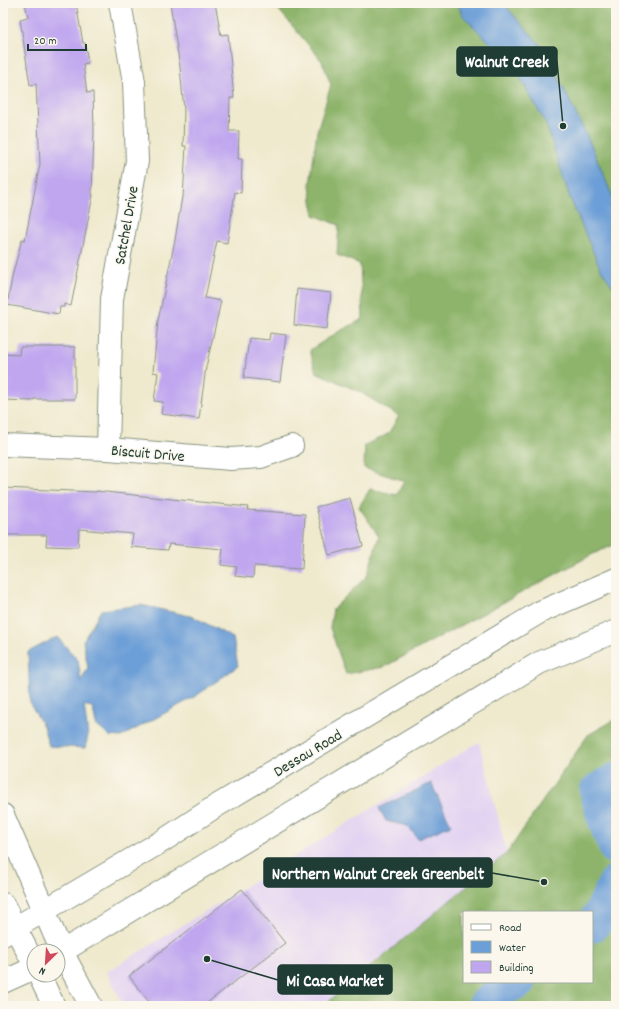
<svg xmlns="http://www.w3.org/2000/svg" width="619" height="1009" font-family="Dekko,sans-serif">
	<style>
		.built { fill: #e3d3f2 }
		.forest { fill: #8db46a; stroke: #56784f; fill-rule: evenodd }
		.water { fill: #6c9ed7; stroke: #466e86 }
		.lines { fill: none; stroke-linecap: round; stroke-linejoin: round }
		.river { stroke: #6c9ed7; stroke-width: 35 }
		.building { fill: #bfa6ef }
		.street-casing { stroke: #879380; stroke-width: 24 }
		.secondary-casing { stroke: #879380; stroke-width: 24 }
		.street { stroke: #fff; stroke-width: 22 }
		.secondary { stroke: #fff; stroke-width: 22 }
		.labels { text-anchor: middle; stroke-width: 3; stroke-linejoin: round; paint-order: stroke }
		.street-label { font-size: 16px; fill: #1f3d34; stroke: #fbf7ec }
		.leader { fill: none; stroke: #1f3d34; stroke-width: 1.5 }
		.callout-dot { fill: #1f3d34; stroke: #fbf7ec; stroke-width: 1.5 }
		.callout { fill: #1f3d34; stroke: #1f3d34; stroke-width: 1.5 }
		.callout-label { font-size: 17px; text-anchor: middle; font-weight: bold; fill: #fff }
	</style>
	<rect width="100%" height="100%" fill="#fbf7ec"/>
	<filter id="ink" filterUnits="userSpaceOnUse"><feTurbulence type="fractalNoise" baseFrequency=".025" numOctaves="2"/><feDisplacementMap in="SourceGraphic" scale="8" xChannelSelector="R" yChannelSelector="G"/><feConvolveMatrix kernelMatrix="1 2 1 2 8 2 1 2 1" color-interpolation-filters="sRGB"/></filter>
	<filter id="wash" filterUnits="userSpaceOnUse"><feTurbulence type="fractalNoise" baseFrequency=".012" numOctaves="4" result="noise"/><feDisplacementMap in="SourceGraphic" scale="16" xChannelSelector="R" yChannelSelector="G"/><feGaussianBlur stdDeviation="0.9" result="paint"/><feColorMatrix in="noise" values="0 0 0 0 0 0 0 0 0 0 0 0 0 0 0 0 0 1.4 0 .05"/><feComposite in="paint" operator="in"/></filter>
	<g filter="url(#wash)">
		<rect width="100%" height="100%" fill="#efe9cd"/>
		<path class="built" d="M 479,742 L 507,853 L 323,1006 L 124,1006 L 107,972 Z"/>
		<g class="forest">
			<path d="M 273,3 L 616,3 L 616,544 L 593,554 L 384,667 L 346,674 L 330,628 L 333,609 L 367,576 L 379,536 L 359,507 L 370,489 L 397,495 L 404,481 L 364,468 L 365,445 L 388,434 L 399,416 L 360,392 L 316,372 L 310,350 L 338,332 L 363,319 L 360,264 L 337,255 L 339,225 L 314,215 L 310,185 L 317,131 L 331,85 L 322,61 Z"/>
			<path d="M 616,719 L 616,1006 L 323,1006 L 507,853 L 588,735 ZM 464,912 L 592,912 L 592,982 L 464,982 Z"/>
		</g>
		<g class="water">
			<path d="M 457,3 L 503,3 L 545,50 L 592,147 L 616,205 L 616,291 L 600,268 L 570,198 L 546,124 L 514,67 L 463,16 Z"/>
			<path d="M 141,605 L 194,617 L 233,638 L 238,666 L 196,696 L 121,737 L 109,736 L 96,725 L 93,708 L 84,705 L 88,736 L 85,748 L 49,746 L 43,726 L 30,703 L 28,652 L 57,637 L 78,660 L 81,681 L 88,668 L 83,641 L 101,610 Z"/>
			<path d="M 431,783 L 451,825 L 418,839 L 408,826 L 386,821 L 379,808 Z"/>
		</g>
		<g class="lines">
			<g class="river">
				<path d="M 616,780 L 597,791 L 604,817 L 616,848"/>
				<path d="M 592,925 L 600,916 L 616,882"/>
				<path d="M 485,1006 L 506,986 L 518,982"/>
			</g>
		</g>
		<g id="blocks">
			<g class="building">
				<path d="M 25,3 L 76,3 L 83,43 L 85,43 L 88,63 L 83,64 L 87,93 L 93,92 L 94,132 L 92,194 L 93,195 L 71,306 L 64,304 L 64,307 L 60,307 L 59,314 L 7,305 L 13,273 L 22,239 L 25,240 L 40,164 L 36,84 L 30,85 L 20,19 L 28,17 Z"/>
				<path d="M 170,3 L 215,3 L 221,35 L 228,34 L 234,98 L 230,98 L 229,131 L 239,131 L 238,159 L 242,159 L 241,193 L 235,192 L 227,243 L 217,241 L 205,298 L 221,301 L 206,367 L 199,419 L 161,414 L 163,402 L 154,401 L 158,373 L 153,372 L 158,321 L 175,240 L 182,197 L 183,198 L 186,146 L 183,146 L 184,110 L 180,67 Z"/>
				<path d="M 297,289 L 331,293 L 327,329 L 294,325 Z"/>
				<path d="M 270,333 L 286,335 L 280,382 L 244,378 L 249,338 L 269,340 Z"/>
				<path d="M 20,347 L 75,347 L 75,399 L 33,399 L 33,401 L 3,400 L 3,354 L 19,355 Z"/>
				<path d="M 3,488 L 96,492 L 96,491 L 248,507 L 247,510 L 305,514 L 302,569 L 254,566 L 253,578 L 235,576 L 237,567 L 221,565 L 223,549 L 169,544 L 168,550 L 131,547 L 133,534 L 79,529 L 78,547 L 46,546 L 47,535 L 3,535 Z"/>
				<path d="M 350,498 L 363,546 L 329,555 L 316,507 Z"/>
				<path d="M 242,889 L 285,943 L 203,1006 L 152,1006 L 129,976 Z"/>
			</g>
		</g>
	</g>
	<g filter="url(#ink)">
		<use href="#blocks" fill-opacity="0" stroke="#879380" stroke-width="1"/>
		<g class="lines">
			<g class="street-casing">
				<g id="street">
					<path d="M 3,445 L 108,449 L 231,459 L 261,457 L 292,446"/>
					<path d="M 108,449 L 112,299 L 137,161 L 134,82 L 120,3"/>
				</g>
			</g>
			<g class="secondary-casing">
				<g id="secondary">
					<path d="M 3,815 L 62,952 L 91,1006"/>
					<path d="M 3,904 L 34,964"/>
					<path d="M 3,935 L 164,840 L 213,808 L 540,612 L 616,579"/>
					<path d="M 58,954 L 539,663 L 616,631"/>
					<path d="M 39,975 L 54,1006"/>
					<path d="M 3,982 L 34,968"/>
				</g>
			</g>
			<use href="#street" class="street"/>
			<use href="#secondary" class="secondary"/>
		</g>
	</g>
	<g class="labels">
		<g class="street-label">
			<text transform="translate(125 225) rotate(-80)" y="6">Satchel Drive</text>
			<text transform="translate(148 452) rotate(5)" y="6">Biscuit Drive</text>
			<text transform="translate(307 752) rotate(-31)" y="6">Dessau Road</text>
		</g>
	</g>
	<path class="leader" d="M563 126L557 61M544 882L492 873M207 959L278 980"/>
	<g class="callout-dot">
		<circle cx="563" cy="126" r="4"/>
		<circle cx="544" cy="882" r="4"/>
		<circle cx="207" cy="959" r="4"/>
	</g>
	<g class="callout">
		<rect x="457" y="47" width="100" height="29" rx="4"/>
		<rect x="264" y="858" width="228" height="29" rx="4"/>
		<rect x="278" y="965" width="114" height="29" rx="4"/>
	</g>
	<g class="callout-label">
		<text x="507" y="67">Walnut Creek</text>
		<text x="378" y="879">Northern Walnut Creek Greenbelt</text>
		<text x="335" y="986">Mi Casa Market</text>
	</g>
	<rect width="619" height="1009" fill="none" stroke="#fbf7ec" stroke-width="16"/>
	<rect x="463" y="911" width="130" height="72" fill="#fbf7ec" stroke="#a3ada2"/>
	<rect x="471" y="924" width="20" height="6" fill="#ffffff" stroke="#a3ada2"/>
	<text x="499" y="931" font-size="12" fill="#1f3d34">Road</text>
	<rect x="471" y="941" width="20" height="12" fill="#6c9ed7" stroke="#a3ada2"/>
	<text x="499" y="951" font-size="12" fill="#1f3d34">Water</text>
	<rect x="471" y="961" width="20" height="12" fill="#bfa6ef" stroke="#a3ada2"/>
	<text x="499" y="971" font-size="12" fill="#1f3d34">Building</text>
	<g transform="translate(46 963) rotate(205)"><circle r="19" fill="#fbf7ec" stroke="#a3ada2"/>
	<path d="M0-3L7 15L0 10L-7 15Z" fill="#d1495b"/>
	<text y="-6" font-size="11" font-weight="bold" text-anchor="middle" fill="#1f3d34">N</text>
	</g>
	<path d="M28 44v6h58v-6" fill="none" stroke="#1f3d34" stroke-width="2"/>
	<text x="34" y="44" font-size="12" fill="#1f3d34" stroke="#fbf7ec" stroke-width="3" paint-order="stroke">20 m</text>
</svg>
